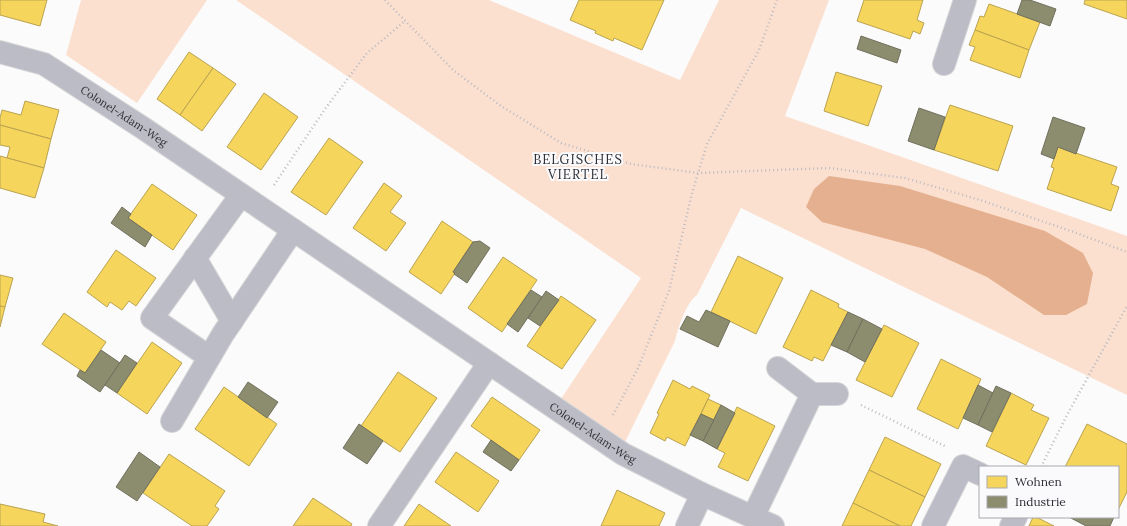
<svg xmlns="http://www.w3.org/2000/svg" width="1127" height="526" font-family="Lora,serif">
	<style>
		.green { fill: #fce0cf }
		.water { fill: #e5b090 }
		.homes { fill: #f6d55c; stroke: #baa350 }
		.industry { fill: #8c8c6e; stroke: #70705d }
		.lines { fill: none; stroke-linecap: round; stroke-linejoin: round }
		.minor-casing { stroke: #d6d6d8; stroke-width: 24 }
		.path { stroke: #bbbbc2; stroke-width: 2.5; stroke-dasharray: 1 3; stroke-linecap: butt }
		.minor { stroke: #bcbcc6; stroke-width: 22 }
		.labels { text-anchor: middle; stroke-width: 4; stroke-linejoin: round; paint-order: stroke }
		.street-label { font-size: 11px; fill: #2e2f35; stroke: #fafafd }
		.quarter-label { font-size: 13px; letter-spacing: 1px; fill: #2e2f35; stroke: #fafafd }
	</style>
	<rect width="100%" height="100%" fill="#fbfbfc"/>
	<g class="green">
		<path d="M 81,0 L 207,0 L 137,103 L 66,55 Z"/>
		<path d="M 236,0 L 489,0 L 680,80 L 719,0 L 829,0 L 785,116 L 1127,236 L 1127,395 L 741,208 L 697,295 C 686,303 678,328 675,341 L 624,444 L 559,402 L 641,278 Z"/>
	</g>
	<path class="water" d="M 829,176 L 900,186 L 1045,231 L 1083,253 L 1093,273 L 1087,304 L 1066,315 L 1044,315 L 987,277 L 925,249 L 822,222 L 806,207 L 814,189 Z"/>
	<g class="homes">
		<path d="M 0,0 L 47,0 L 40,26 L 0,15 Z"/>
		<path d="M 579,0 L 664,0 L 642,50 L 614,38 L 613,41 L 595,33 L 596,31 L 570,20 Z"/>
		<path d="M 864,0 L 923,0 L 917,20 L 924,23 L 920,34 L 913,31 L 910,39 L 857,21 Z"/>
		<path d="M 1085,0 L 1127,0 L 1127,19 L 1084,4 Z"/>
		<path d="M 989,4 L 1040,22 L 1029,50 L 975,30 L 980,16 L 984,17 Z"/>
		<path d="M 975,30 L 1029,50 L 1020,78 L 970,60 L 975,47 L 969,45 Z"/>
		<path d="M 189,52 L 213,68 L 180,115 L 157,99 Z"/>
		<path d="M 213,68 L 236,84 L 202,131 L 180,115 Z"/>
		<path d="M 836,72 L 882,86 L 868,126 L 824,111 Z"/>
		<path d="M 264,93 L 298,117 L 261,170 L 227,147 Z"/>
		<path d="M 25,101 L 59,110 L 51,139 L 0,125 L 0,118 L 2,110 L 21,115 Z"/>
		<path d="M 950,105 L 1013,126 L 998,171 L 934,150 Z"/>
		<path d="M 0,125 L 51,139 L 44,168 L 7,158 L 10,147 L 0,145 Z"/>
		<path d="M 329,138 L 363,162 L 326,215 L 291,192 Z"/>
		<path d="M 1058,147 L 1117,167 L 1111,184 L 1119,187 L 1111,211 L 1047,189 L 1054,168 L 1051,167 Z"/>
		<path d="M 0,156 L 44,168 L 35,198 L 0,188 Z"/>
		<path d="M 384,183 L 402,196 L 390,212 L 406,223 L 386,251 L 353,228 Z"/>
		<path d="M 152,184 L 197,215 L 173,250 L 128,218 Z"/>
		<path d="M 442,221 L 473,242 L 453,272 L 455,273 L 441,294 L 409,272 Z"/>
		<path d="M 116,250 L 156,278 L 136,306 L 129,301 L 122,310 L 110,302 L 107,307 L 87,292 Z"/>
		<path d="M 738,256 L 783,278 L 756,334 L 711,312 Z"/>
		<path d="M 503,257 L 537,280 L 502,332 L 468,308 Z"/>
		<path d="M 0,275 L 13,278 L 5,307 L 0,306 Z"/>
		<path d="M 811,290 L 839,304 L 838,307 L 848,312 L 823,361 L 814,357 L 812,361 L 783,347 Z"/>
		<path d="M 561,296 L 596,320 L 562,369 L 527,346 Z"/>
		<path d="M 0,306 L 5,307 L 0,327 Z"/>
		<path d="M 64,313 L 106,342 L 85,373 L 42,344 Z"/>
		<path d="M 884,325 L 919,343 L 892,397 L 856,380 Z"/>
		<path d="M 152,342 L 182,363 L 147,414 L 117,393 Z"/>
		<path d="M 941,359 L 981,379 L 958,429 L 917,409 Z"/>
		<path d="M 398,372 L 437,398 L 400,452 L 361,426 Z"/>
		<path d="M 673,380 L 690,389 L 692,386 L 710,395 L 685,446 L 667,437 L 665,441 L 650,433 L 659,414 L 657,413 Z"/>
		<path d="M 224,387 L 277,424 L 249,466 L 195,429 Z"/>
		<path d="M 1011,393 L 1034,405 L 1031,410 L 1049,418 L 1026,465 L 986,446 Z"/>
		<path d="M 492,397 L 540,430 L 519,460 L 471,426 Z"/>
		<path d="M 708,399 L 721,405 L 714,420 L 701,414 Z"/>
		<path d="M 737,407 L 775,426 L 748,481 L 718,467 L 725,453 L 717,449 Z"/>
		<path d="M 1087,424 L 1127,444 L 1127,492 L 1118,510 L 1118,467 L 1065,467 Z"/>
		<path d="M 885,437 L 941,464 L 925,497 L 869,470 Z"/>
		<path d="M 456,452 L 499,481 L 478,512 L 435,482 Z"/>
		<path d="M 169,454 L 225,491 L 215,506 L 219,509 L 207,526 L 192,526 L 143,493 Z"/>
		<path d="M 869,470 L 925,497 L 911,526 L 900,526 L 853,503 Z"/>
		<path d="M 617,490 L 665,513 L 659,526 L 601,526 Z"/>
		<path d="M 313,498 L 352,524 L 351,526 L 293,526 Z"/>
		<path d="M 853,503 L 900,526 L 842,526 Z"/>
		<path d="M 0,504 L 45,514 L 43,522 L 58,526 L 0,526 Z"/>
		<path d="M 419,504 L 451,526 L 404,526 Z"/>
		<path d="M 1033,517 L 1036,517 L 1054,526 L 1029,526 Z"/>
	</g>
	<g class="industry">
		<path d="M 1022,0 L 1030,0 L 1056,9 L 1050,26 L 1017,14 Z"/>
		<path d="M 861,36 L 901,50 L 897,63 L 857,49 Z"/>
		<path d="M 919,108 L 945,117 L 934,150 L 908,141 Z"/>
		<path d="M 1053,117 L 1085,128 L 1076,154 L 1058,147 L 1054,159 L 1041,154 Z"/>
		<path d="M 122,207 L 131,214 L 128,218 L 152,235 L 145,247 L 111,223 Z"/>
		<path d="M 480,241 L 490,248 L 467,283 L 454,274 L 455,273 L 453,272 L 473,242 Z"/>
		<path d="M 531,290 L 542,297 L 518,332 L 507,324 Z"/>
		<path d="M 546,291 L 559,300 L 540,326 L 528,318 Z"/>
		<path d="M 706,310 L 730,321 L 718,347 L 680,329 L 687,316 L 699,322 Z"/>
		<path d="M 848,312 L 863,319 L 847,352 L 831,345 Z"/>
		<path d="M 863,319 L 882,329 L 865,362 L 847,352 Z"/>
		<path d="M 101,350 L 120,363 L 100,392 L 77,376 L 80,370 L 85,373 Z"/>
		<path d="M 125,355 L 137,363 L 117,393 L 105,385 Z"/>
		<path d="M 248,382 L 278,402 L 267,418 L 238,397 Z"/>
		<path d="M 978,385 L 993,393 L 978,425 L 963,418 Z"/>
		<path d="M 996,386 L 1011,393 L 992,432 L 978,425 Z"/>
		<path d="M 721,405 L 735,413 L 717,449 L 703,441 Z"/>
		<path d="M 701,414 L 714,420 L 703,441 L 690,435 Z"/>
		<path d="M 359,424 L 383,441 L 367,464 L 343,448 Z"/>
		<path d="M 491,440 L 519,460 L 511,471 L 483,452 Z"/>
		<path d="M 139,452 L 160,467 L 137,501 L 116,487 Z"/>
		<path d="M 1069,517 L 1114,517 L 1110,526 L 1086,526 Z"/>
	</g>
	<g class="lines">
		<g class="minor-casing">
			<g id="minor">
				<path id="s1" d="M 0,52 L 44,64 L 143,128 L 623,454 L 702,494 L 773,526"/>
				<path d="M 944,64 L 965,0"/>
				<path d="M 195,258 L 232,321"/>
				<path d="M 209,357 L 152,318 L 241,195"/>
				<path d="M 812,394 L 837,394"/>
				<path d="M 172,421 L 223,334 L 293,230"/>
				<path d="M 753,517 L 812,394 L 778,368"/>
				<path d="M 379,526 L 489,363"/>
				<path d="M 687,526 L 702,494"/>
				<path d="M 933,526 L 963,466 L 980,474"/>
				<path d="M 1011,526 L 1016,517"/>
			</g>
		</g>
		<g class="path">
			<path d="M 385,0 L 453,70 L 501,106 L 561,143 L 631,164 L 698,173 L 830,168 L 905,178 L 980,200 L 1071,231 L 1127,252"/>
			<path d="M 274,185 L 325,109 L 367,53 L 405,21"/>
			<path d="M 861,405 L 945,446"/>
			<path d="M 613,415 L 638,368 L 669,291 L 692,193 L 707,144 L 759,50 L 777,0"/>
			<path d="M 1041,467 L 1067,415 L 1127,306"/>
		</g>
		<use href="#minor" class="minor"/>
	</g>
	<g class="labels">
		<g class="street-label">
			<text dy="4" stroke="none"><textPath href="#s1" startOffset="141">Colonel-Adam-Weg</textPath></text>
			<text dy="4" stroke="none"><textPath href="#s1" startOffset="707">Colonel-Adam-Weg</textPath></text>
		</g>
		<g class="quarter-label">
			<text x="578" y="164">BELGISCHES<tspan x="578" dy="15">VIERTEL</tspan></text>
		</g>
	</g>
	<rect x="979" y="466" width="140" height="52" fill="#fafafd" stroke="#a8a9ad"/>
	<rect x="987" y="476" width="20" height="12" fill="#f6d55c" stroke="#a8a9ad"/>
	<text x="1015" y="486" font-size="12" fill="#2e2f35">Wohnen</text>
	<rect x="987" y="496" width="20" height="12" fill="#8c8c6e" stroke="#a8a9ad"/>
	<text x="1015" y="506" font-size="12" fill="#2e2f35">Industrie</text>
</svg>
